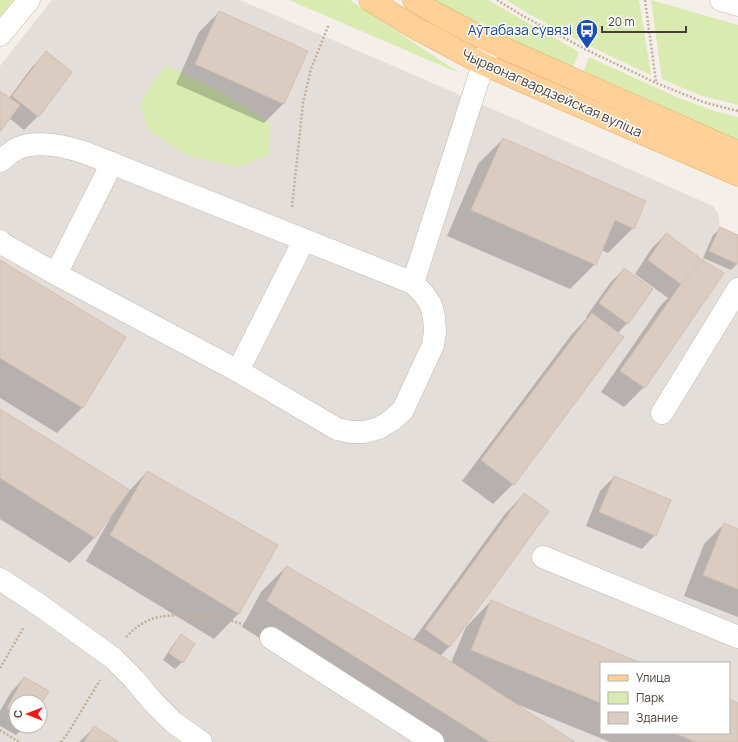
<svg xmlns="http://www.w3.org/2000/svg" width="738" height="742" font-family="Manrope,sans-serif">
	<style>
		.industrial { fill: #e4deda; fill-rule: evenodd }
		.green { fill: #d9ebb0 }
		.shadow { fill: #0003 }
		.building { fill: #daccc0; stroke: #d2c0b0 }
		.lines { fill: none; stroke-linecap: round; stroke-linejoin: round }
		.minor-casing { stroke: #c4b8ad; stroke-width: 23 }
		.major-casing { stroke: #eaac62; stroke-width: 23 }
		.path { stroke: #c4af9b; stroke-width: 2.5; stroke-dasharray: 2 2; stroke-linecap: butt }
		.minor { stroke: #fff; stroke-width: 22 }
		.major { stroke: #ffd198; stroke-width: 22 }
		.labels { text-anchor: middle; stroke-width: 3; stroke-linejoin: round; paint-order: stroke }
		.transit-label { font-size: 14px; fill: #164399; stroke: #fff; text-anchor: end }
		.street-label { font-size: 14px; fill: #493f36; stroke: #fff }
	</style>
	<rect width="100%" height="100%" fill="#f5efe9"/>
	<path class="industrial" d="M 52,0 L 240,0 L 472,100 L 713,206 L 718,213 L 720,227 L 738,235 L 738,742 L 0,742 L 0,66 ZM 601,663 L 729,663 L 729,733 L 601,733 ZM 16,702 L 40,702 L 40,726 L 16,726 Z"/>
	<g class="green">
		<path d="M 0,0 L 17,0 L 0,22 Z"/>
		<path d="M 289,0 L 350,0 L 461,74 Z"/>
		<path d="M 435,0 L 488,0 L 579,52 L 573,67 C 525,47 479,26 435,0 Z"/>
		<path d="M 506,0 L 639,0 L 651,75 C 601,52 552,29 506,0 Z"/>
		<path d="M 651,0 L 738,25 L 738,105 L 699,95 L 662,79 Z"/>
		<path d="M 589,57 L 674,96 L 714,111 L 738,117 L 738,140 L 584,71 Z"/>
		<path d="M 166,65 L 220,92 L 270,123 L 269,155 L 238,167 L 188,156 L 148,130 L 140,105 L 152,83 Z"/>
	</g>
	<g class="shadow">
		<path d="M 219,12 L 284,103 L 264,123 L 176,84 L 199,32 Z"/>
		<path d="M 46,53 L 38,116 L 24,130 L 9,118 L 0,130 L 0,92 L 9,98 L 32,67 Z"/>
		<path d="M 503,139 L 633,228 L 608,253 L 601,250 L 595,264 L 570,289 L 447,236 L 478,164 Z"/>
		<path d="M 720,229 L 738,237 L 738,263 L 731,270 L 703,258 L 713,235 Z"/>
		<path d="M 666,234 L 722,274 L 644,387 L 624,407 L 601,392 L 661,305 L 668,298 L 635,274 L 652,248 Z"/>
		<path d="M 0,261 L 125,337 L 82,408 L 57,433 L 0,398 Z"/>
		<path d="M 624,269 L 627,323 L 618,333 L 623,338 L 513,484 L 493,504 L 462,481 L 572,334 L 587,318 L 586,317 L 610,283 Z"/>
		<path d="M 0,410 L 129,491 L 147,472 L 239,613 L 214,639 L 86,561 L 111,517 L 110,516 L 95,537 L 70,563 L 0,519 Z"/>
		<path d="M 614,477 L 655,535 L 642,549 L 586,526 L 600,491 Z"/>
		<path d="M 524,494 L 548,511 L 449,647 L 440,656 L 451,663 L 466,627 L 491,601 L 639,663 L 601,663 L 601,733 L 729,733 L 729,700 L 738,704 L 738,742 L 610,742 L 514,703 L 573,742 L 425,742 L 242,627 L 261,592 L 286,567 L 413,640 L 505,514 Z"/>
		<path d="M 724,524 L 738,530 L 738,617 L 684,596 L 704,544 Z"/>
		<path d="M 182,636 L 182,662 L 175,669 L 163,660 L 175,642 Z"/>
		<path d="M 24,678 L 47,692 L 40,704 L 40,702 L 16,702 L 16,726 L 25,726 L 16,735 L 0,726 L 0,711 L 11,692 Z"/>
		<path d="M 94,728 L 117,742 L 79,742 Z"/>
	</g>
	<g class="building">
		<path d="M 219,11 L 308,51 L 284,104 L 195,64 Z"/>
		<path d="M 46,51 L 72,72 L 39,117 L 12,96 Z"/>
		<path d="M 0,91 L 20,105 L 0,132 Z"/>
		<path d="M 503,138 L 646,201 L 634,229 L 615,220 L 596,265 L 471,210 Z"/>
		<path d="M 720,227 L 738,235 L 738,264 L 709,251 Z"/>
		<path d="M 666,233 L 704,261 L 681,284 L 648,260 Z"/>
		<path d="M 0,260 L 126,337 L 83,408 L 0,358 Z"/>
		<path d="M 704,261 L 724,273 L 645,388 L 620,371 L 681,284 Z"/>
		<path d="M 624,268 L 653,289 L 628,324 L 599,303 Z"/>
		<path d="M 592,313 L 624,337 L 514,485 L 481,460 Z"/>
		<path d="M 0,409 L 130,490 L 95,538 L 0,478 Z"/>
		<path d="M 147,471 L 278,545 L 239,614 L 110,535 Z"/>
		<path d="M 614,476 L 671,500 L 656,536 L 599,512 Z"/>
		<path d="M 524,493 L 549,511 L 450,647 L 425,629 Z"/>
		<path d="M 724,523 L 738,529 L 738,589 L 703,575 Z"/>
		<path d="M 286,566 L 442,656 L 575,742 L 490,742 L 267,601 Z"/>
		<path d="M 491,600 L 641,663 L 601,663 L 601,703 L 471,650 Z"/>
		<path d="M 181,634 L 195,644 L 183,663 L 169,653 Z"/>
		<path d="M 24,677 L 49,691 L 40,706 L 40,702 L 16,702 L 16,713 L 7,708 Z"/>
		<path d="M 729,699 L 738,703 L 738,742 L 696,742 L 674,733 L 729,733 Z"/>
		<path d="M 94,726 L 119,742 L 84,742 Z"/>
	</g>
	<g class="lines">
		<g class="minor-casing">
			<g id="minor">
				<path d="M 721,0 L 738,5"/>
				<path d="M 0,35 L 29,0"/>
				<path d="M 0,161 C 6,157 12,151 18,148 C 39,140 65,146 86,153 L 413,283 L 423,293 L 431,305 L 434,317 L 435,332 L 433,345 L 403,410 L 392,420 L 379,428 L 365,432 L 351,432 L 337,429 L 238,371 L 56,274 L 3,244 L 0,241"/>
				<path d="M 56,274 L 112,163"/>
				<path d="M 413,283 L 489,46"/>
				<path d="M 238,371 L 304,240"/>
				<path d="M 662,413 L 738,289"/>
				<path d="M 543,557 L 738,637"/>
				<path d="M 0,579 L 38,604 L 113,658 L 134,679 L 153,702 L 173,722 L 201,742"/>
				<path d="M 271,638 L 433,742"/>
			</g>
		</g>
		<g class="major-casing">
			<g id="major">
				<path d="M 370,0 L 410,25 L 483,64 L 738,175"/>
				<path d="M 414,0 L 435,13 L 490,42 L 738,152"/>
			</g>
		</g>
		<g class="path">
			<path d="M 497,0 L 523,16 L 587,50 L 656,83 L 703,102 L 738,111"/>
			<path d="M 645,0 L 656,82"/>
			<path d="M 292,207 L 303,103 L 311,69 L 329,24"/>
			<path d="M 126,637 C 133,630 140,624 149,620 C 173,610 225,616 249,627"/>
			<path d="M 0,668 L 24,627"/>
			<path d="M 0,730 L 19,742"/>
			<path d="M 61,742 L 68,733 L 100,680"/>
		</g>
		<use href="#minor" class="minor"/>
		<use href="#major" class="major"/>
	</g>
	<defs>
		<g id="bus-pin" transform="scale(1.15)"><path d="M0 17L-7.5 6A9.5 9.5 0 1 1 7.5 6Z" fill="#1a4fb4" stroke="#fff"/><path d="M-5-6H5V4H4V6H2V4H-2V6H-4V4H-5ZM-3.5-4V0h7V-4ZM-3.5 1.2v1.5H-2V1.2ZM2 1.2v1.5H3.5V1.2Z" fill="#fff"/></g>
	</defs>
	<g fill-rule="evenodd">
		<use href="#bus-pin" x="587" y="30"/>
	</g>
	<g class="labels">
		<g class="transit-label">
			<text x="572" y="35">Аўтабаза сувязі</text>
		</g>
		<g class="street-label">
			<text transform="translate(552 93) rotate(24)" y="5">Чырвонагвардзейская вуліца</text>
		</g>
	</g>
	<rect x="600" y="662" width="130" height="72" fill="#ffffff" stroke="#b6b2af"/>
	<rect x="608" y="675" width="20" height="6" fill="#ffd198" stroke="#b6b2af"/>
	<text x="636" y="682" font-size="12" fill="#493f36">Улица</text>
	<rect x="608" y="692" width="20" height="12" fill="#d9ebb0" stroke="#b6b2af"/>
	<text x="636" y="702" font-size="12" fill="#493f36">Парк</text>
	<rect x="608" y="712" width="20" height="12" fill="#daccc0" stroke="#b6b2af"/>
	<text x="636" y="722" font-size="12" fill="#493f36">Здание</text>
	<g transform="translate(28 714) rotate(270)"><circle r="19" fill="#ffffff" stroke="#b6b2af"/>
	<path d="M0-3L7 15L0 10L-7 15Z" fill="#ff1617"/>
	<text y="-6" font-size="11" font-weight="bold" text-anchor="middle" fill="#493f36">С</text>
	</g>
	<path d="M602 26v6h84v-6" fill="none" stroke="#493f36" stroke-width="2"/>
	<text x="608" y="26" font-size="12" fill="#493f36" stroke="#ffffff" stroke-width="3" paint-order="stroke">20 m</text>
</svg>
